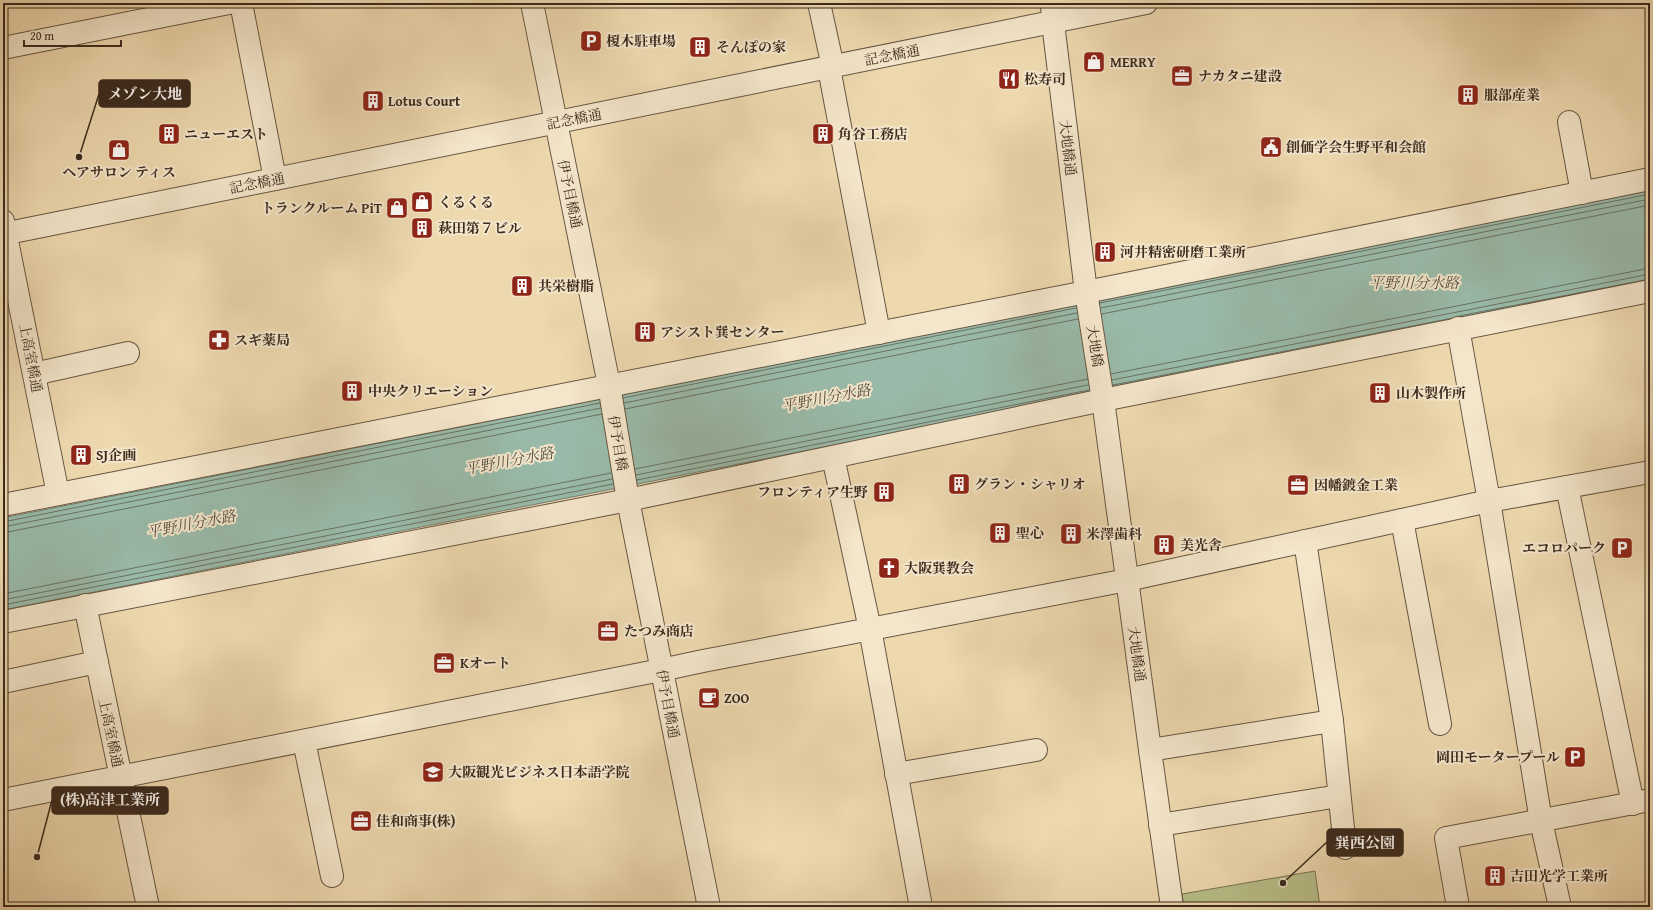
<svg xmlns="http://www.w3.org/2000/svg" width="1653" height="910" font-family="'Gentium Book Plus','Noto Serif JP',serif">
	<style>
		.green { fill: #b9bf8a; stroke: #7a7454 }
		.water { fill: #99baa9; stroke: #738071 }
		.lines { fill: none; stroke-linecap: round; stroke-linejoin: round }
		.shore { stroke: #6a7264; stroke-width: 1 }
		.minor-casing { stroke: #685642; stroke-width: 24 }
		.minor { stroke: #f4e6cb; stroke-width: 22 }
		.labels { text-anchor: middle; stroke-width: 4; stroke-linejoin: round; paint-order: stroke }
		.poi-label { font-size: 14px; font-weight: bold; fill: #3b2a1e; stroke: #f4e6cb; text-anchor: start }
		.street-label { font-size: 14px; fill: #3b2a1e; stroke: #f4e6cb }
		.water-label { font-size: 15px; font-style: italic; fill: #524e41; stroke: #f4e6cb }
		.leader { fill: none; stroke: #3b2a1e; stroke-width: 1.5 }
		.callout-dot { fill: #3b2a1e; stroke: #f4e6cb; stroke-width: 1.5 }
		.callout { fill: #3b2a1e; stroke: #3b2a1e; stroke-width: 1.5 }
		.callout-label { font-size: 15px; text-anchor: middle; font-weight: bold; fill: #fff }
	</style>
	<rect width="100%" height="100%" fill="#eed9af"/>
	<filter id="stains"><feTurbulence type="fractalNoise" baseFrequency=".005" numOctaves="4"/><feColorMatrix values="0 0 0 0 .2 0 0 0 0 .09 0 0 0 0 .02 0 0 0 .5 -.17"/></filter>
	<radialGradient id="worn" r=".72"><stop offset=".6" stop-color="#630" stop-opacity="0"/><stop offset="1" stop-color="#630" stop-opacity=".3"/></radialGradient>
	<path class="green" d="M 1315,871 L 1320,907 L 1184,907 L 1182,894 Z"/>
	<path class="water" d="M 1650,190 L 1650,283 L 3,610 L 3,518 Z"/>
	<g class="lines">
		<g class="shore">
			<path d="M 1100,303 L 1650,194"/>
			<path d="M 1101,308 L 1650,199"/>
			<path d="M 1102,314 L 1650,205"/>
			<path d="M 1459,316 L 1650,279"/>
			<path d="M 1111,374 L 1650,268"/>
			<path d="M 1112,380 L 1650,274"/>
			<path d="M 1113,385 L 1453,318"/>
			<path d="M 623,398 L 1076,308"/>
			<path d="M 624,403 L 1077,313"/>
			<path d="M 625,409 L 1078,319"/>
			<path d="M 635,469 L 1088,379"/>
			<path d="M 636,475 L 1088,385"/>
			<path d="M 637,480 L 1089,390"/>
			<path d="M 3,522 L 600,403"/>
			<path d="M 3,527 L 601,408"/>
			<path d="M 3,533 L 602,414"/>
			<path d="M 3,594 L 611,473"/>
			<path d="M 3,600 L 612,479"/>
			<path d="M 3,605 L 613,484"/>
		</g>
		<g class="minor-casing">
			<g id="minor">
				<path d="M 241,3 L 275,179"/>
				<path d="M 532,3 L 609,385 L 628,500 L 709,907"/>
				<path d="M 819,3 L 833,67"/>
				<path d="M 1052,3 L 1053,23 L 1086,292 L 1103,400 L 1150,750 L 1172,907"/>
				<path d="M 3,48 L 229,3"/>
				<path d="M 829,68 L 879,333"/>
				<path d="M 1569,122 L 1582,193"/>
				<path d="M 3,221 L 58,494"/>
				<path d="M 3,234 L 1146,3"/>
				<path d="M 1458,328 L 1489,501 L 1541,821 L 1560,907"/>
				<path d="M 34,374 L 128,353"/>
				<path d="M 833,457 L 870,629 L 921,907"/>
				<path d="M 1567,487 L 1633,804"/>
				<path d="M 3,505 L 1086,292 L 1650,179"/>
				<path d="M 1402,520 L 1440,724"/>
				<path d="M 1305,541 L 1332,721 L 1345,848"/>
				<path d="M 85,605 L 148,907"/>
				<path d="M 3,622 L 628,500 L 1103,400 L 1650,291"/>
				<path d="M 3,682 L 97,662"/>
				<path d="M 304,741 L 332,876"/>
				<path d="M 1150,750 L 1332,721"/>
				<path d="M 896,774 L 1036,750"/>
				<path d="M 3,800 L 661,670 L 703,661 L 1127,580 L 1489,501 L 1650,472"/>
				<path d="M 1160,825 L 1339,796"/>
				<path d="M 1458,907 L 1446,838 L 1650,800"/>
			</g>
		</g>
		<use href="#minor" class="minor"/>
	</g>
	<defs>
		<g id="parking-square" transform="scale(1.15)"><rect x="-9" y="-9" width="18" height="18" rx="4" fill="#8f2418" stroke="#f4e6cb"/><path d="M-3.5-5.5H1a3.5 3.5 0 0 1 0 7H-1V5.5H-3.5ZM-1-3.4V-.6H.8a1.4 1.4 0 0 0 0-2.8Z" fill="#fff"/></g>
		<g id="building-square" transform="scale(1.15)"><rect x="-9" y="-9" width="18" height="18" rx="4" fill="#8f2418" stroke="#f4e6cb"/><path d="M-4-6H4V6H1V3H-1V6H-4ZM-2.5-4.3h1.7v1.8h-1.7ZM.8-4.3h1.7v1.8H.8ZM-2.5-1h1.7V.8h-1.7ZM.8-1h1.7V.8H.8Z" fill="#fff"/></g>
		<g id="shop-square" transform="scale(1.15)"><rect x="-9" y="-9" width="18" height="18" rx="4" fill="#8f2418" stroke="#f4e6cb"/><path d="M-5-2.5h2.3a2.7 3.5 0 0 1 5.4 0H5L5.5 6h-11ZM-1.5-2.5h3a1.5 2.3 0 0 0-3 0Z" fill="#fff"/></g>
		<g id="office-square" transform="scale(1.15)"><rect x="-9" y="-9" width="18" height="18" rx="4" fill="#8f2418" stroke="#f4e6cb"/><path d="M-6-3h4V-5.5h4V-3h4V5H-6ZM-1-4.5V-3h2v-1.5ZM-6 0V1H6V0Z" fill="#fff"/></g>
		<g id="restaurant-square" transform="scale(1.15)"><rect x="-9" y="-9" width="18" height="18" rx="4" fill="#8f2418" stroke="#f4e6cb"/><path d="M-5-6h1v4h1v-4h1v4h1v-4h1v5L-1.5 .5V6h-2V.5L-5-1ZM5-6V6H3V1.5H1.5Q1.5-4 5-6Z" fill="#fff"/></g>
		<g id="civic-square" transform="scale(1.15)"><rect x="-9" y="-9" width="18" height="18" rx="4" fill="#8f2418" stroke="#f4e6cb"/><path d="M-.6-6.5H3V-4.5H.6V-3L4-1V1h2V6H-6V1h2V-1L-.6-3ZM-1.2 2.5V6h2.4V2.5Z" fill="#fff"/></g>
		<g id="pharmacy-square" transform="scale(1.15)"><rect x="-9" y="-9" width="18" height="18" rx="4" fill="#8f2418" stroke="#f4e6cb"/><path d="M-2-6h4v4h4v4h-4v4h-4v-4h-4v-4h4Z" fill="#fff"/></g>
		<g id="church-square" transform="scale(1.15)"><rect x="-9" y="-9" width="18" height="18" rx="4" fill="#8f2418" stroke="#f4e6cb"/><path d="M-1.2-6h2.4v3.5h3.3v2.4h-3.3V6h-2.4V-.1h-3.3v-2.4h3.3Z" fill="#fff"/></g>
		<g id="cafe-square" transform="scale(1.15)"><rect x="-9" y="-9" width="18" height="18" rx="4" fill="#8f2418" stroke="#f4e6cb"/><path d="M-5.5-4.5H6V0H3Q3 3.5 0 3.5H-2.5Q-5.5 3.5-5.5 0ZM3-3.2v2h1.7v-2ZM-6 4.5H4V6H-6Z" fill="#fff"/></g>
		<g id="school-square" transform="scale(1.15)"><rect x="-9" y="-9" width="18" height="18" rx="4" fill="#8f2418" stroke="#f4e6cb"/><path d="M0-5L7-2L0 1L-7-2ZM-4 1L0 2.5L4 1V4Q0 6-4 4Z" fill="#fff"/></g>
	</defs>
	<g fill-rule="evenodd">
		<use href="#parking-square" x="591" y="41"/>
		<use href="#building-square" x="700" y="47"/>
		<use href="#shop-square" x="1094" y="62"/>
		<use href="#office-square" x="1182" y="76"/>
		<use href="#restaurant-square" x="1009" y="79"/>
		<use href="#building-square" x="1468" y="95"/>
		<use href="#building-square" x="373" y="101"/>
		<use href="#building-square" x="169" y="134"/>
		<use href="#building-square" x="823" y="134"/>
		<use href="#civic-square" x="1271" y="147"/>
		<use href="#shop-square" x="119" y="150"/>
		<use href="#shop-square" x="422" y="202"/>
		<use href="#shop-square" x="397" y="208"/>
		<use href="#building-square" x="422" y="228"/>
		<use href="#building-square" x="1105" y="252"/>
		<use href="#building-square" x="522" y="286"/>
		<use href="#building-square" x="645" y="332"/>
		<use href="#pharmacy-square" x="219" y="340"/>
		<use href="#building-square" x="352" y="391"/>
		<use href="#building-square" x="1380" y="393"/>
		<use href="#building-square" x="81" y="455"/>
		<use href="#building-square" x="959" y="484"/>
		<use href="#office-square" x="1298" y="485"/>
		<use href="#building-square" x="884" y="492"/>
		<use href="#building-square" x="1000" y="533"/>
		<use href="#building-square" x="1071" y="534"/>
		<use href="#building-square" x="1164" y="545"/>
		<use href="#parking-square" x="1622" y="548"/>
		<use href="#church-square" x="889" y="568"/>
		<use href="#office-square" x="608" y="631"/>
		<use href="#office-square" x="444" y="663"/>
		<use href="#cafe-square" x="709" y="698"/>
		<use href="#parking-square" x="1575" y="757"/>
		<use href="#school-square" x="433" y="772"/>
		<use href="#office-square" x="361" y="821"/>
		<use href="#building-square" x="1495" y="876"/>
	</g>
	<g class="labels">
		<g class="poi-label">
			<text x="606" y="46">榎木駐車場</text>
			<text x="716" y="52">そんぽの家</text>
			<text x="1110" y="67">MERRY</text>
			<text x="1198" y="81">ナカタニ建設</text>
			<text x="1024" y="84">松寿司</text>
			<text x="1484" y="100">服部産業</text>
			<text x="388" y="106">Lotus Court</text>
			<text x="184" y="139">ニューエスト</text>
			<text x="838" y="139">角谷工務店</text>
			<text x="1286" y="152">創価学会生野平和会館</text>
			<text x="119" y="177" text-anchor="middle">ヘアサロン ティス</text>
			<text x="438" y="207">くるくる</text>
			<text x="382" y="213" text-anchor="end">トランクルーム PiT</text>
			<text x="438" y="233">萩田第７ビル</text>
			<text x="1120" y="257">河井精密研磨工業所</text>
			<text x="538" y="291">共栄樹脂</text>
			<text x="660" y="337">アシスト巽センター</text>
			<text x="234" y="345">スギ薬局</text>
			<text x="368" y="396">中央クリエーション</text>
			<text x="1396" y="398">山木製作所</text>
			<text x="96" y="460">SJ企画</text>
			<text x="974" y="489">グラン・シャリオ</text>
			<text x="1314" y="490">因幡鍍金工業</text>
			<text x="868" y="497" text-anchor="end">フロンティア生野</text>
			<text x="1016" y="538">聖心</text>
			<text x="1086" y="539">米澤歯科</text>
			<text x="1180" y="550">美光舎</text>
			<text x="1606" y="553" text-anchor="end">エコロパーク</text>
			<text x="904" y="573">大阪巽教会</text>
			<text x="624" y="636">たつみ商店</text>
			<text x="460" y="668">Kオート</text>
			<text x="724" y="703">ZOO</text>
			<text x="1560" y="762" text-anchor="end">岡田モータープール</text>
			<text x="448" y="777">大阪観光ビジネス日本語学院</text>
			<text x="376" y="826">佳和商事(株)</text>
			<text x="1510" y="881">吉田光学工業所</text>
		</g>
		<g class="street-label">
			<text transform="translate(892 55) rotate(-11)" y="5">記念橋通</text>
			<text transform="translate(574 119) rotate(-11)" y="5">記念橋通</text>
			<text transform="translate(1068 148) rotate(83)" y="5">大地橋通</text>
			<text transform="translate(257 183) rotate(-11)" y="5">記念橋通</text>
			<text transform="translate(570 194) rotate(78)" y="5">伊予目橋通</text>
			<text transform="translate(1095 346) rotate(81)" y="5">大地橋</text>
			<text transform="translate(31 358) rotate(79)" y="5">上高室橋通</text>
			<text transform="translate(618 443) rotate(80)" y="5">伊予目橋</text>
			<text transform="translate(1137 654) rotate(82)" y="5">大地橋通</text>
			<text transform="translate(668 704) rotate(79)" y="5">伊予目橋通</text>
			<text transform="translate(111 733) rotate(78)" y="5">上高室橋通</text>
		</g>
		<g class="water-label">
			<text x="1414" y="288">平野川分水路</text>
			<text transform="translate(826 398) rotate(-11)" y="5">平野川分水路</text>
			<text transform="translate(509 461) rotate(-11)" y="5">平野川分水路</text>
			<text transform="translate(191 524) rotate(-11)" y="5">平野川分水路</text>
		</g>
	</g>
	<path class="leader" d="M79 157L99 94M37 857L52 800M1283 883L1327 842"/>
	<g class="callout-dot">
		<circle cx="79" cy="157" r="4"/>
		<circle cx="37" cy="857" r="4"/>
		<circle cx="1283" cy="883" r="4"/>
	</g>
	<g class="callout">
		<rect x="99" y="80" width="91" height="27" rx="4"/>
		<rect x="52" y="787" width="116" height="27" rx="4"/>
		<rect x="1327" y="829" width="76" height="27" rx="4"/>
	</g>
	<g class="callout-label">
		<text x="145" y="99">メゾン大地</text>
		<text x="110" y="805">(株)高津工業所</text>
		<text x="1365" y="848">巽西公園</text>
	</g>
	<rect width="1653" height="910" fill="none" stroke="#eed9af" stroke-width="16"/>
	<rect x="4" y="4" width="1645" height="902" fill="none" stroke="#3b2a1e" stroke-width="2"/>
	<rect x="8" y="8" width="1637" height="894" fill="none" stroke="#3b2a1e"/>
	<path d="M24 40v6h97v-6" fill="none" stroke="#3b2a1e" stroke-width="2"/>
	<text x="30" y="40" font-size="12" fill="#3b2a1e" stroke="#f4e6cb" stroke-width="3" paint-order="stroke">20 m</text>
	<rect width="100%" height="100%" filter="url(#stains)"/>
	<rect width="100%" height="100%" fill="url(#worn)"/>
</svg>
